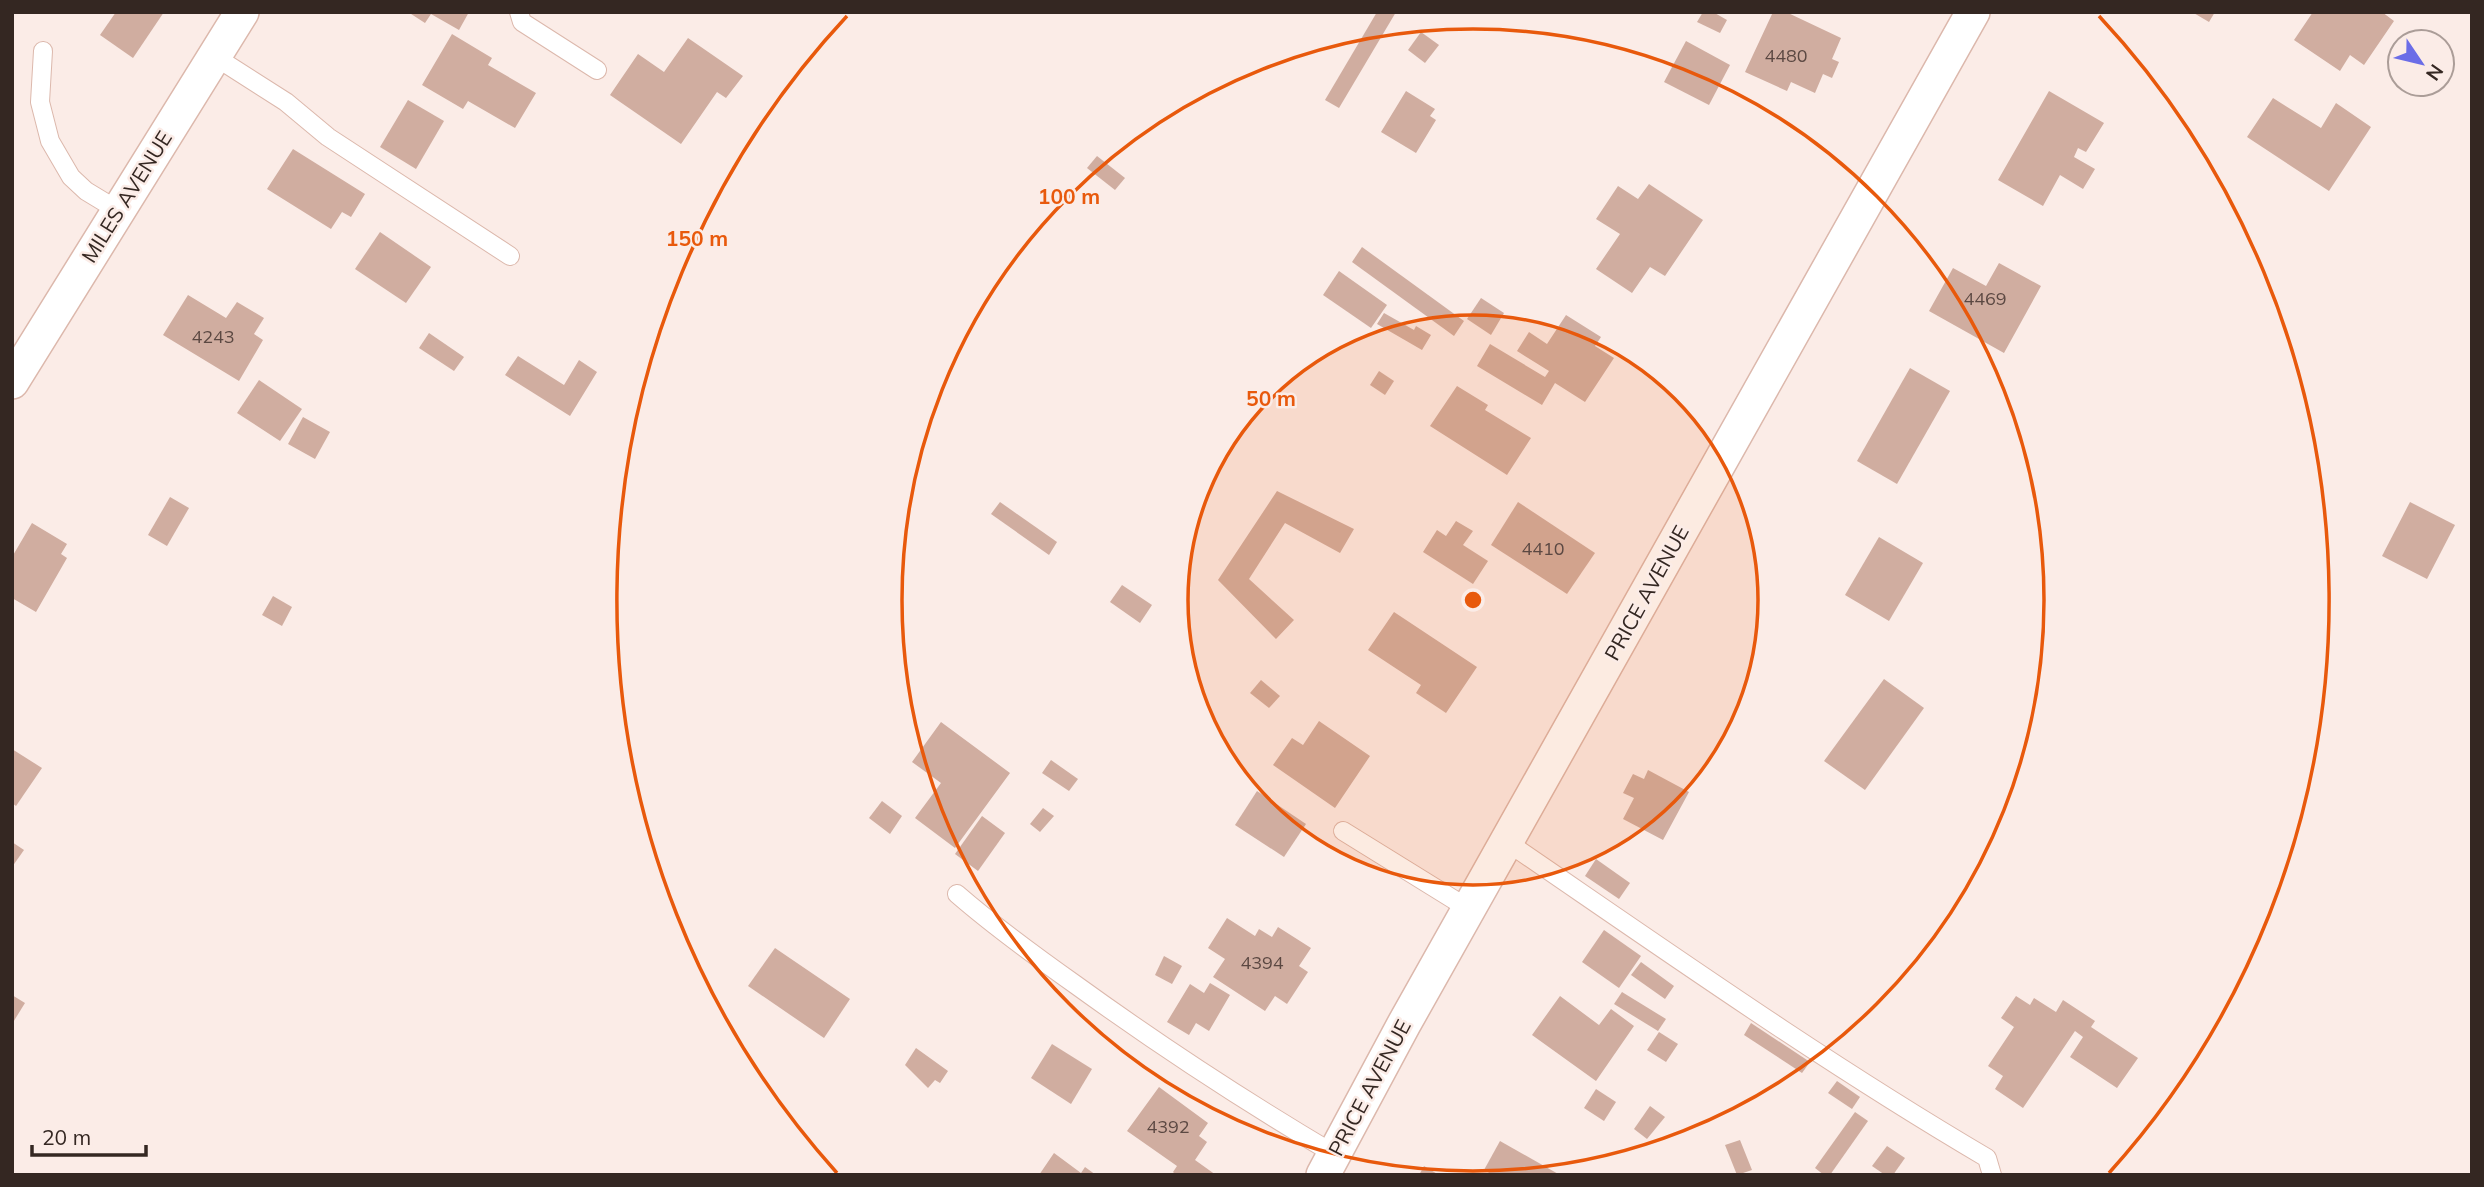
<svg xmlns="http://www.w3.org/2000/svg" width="2484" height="1187" font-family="Mulish,sans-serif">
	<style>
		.building { fill: #d0ada0 }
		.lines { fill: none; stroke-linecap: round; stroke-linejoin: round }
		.service-casing { stroke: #dcb8ac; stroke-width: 20 }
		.minor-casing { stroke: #dcb8ac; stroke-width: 36 }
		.service { stroke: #fff; stroke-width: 18 }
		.minor { stroke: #fff; stroke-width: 33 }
		.ring { fill: none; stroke: #e8590c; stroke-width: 3.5 }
		.labels { text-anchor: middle; stroke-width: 5; stroke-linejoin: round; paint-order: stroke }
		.number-label { font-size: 18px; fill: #5b4842 }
		.street-label { font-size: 21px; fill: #342722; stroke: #fbece7 }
		.centre { fill: #e8590c; stroke: #fbece7; stroke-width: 3.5 }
		.ring-label { font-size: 21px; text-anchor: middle; font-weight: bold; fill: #e8590c; stroke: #fbece7; stroke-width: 5; stroke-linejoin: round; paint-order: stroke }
	</style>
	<rect width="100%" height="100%" fill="#fbece7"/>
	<g class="building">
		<path d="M 116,12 L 164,12 L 133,58 L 100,35 Z"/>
		<path d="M 408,12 L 469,12 L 459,30 L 431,14 L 425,23 Z"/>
		<path d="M 1377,12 L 1396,12 L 1339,108 L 1325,100 Z"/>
		<path d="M 1703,12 L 1713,12 L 1727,20 L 1720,33 L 1697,22 Z"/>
		<path d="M 1773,12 L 1786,12 L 1841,38 L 1832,59 L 1839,62 L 1832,78 L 1823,74 L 1815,93 L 1791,82 L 1787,91 L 1745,72 Z"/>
		<path d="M 2192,12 L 2215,12 L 2209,22 Z"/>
		<path d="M 2313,12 L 2382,12 L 2394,21 L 2364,65 L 2350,55 L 2340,71 L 2294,40 Z"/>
		<path d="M 1421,32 L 1439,45 L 1425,63 L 1408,50 Z"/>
		<path d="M 452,34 L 492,58 L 488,65 L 536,93 L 515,128 L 468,101 L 463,109 L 422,85 Z"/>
		<path d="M 688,38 L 743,76 L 726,98 L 717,92 L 681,144 L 610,95 L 638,54 L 664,72 Z"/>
		<path d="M 1686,41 L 1730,65 L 1709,105 L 1664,82 Z"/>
		<path d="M 1406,91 L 1435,109 L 1430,116 L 1436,120 L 1416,153 L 1381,132 Z"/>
		<path d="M 2049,91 L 2104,123 L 2086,152 L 2078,148 L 2074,157 L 2095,169 L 2083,189 L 2060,175 L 2043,206 L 1998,180 Z"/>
		<path d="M 2273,98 L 2321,128 L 2336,103 L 2371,127 L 2329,191 L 2247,137 Z"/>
		<path d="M 408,100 L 444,121 L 416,169 L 380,147 Z"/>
		<path d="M 293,149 L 365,194 L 351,217 L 342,212 L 331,229 L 267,189 Z"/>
		<path d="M 1097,156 L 1125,178 L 1115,190 L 1087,168 Z"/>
		<path d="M 1649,184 L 1703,220 L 1665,276 L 1650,267 L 1632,293 L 1596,269 L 1620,234 L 1596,219 L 1618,186 L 1638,199 Z"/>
		<path d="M 380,232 L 431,267 L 406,303 L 355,269 Z"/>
		<path d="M 1362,247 L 1464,321 L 1454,336 L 1352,262 Z"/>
		<path d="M 1999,263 L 2041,286 L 2004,353 L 1929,311 L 1953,268 L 1986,286 Z"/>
		<path d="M 1339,271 L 1387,305 L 1371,328 L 1323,295 Z"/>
		<path d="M 188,295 L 226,318 L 237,302 L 264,318 L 254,334 L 263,340 L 239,381 L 163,335 Z"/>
		<path d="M 1481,298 L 1504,313 L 1491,335 L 1467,319 Z"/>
		<path d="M 1384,313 L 1414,330 L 1416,326 L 1431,335 L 1422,350 L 1377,324 Z"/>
		<path d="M 1566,315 L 1601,337 L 1595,346 L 1614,358 L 1585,402 L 1555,383 L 1542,405 L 1477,366 L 1490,344 L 1545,377 L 1549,371 L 1517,351 L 1529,332 L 1547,344 Z"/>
		<path d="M 429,333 L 464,357 L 454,371 L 419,348 Z"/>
		<path d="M 518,356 L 564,385 L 579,360 L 597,372 L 570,416 L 505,375 Z"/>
		<path d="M 1910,368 L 1950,391 L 1897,484 L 1857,461 Z"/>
		<path d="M 1379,371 L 1394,381 L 1385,395 L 1370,385 Z"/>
		<path d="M 259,380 L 302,409 L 280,441 L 237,413 Z"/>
		<path d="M 1457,386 L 1488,405 L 1485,410 L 1531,438 L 1507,475 L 1430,426 Z"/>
		<path d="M 303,417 L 330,432 L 315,459 L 288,444 Z"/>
		<path d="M 1277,491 L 1354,529 L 1340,553 L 1285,523 L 1249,579 L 1294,620 L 1276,639 L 1218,580 Z"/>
		<path d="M 170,497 L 189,508 L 167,546 L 148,535 Z"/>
		<path d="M 1000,502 L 1057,542 L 1049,555 L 991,514 Z"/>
		<path d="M 1518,502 L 1595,553 L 1567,594 L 1491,545 Z"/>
		<path d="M 2410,502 L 2455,525 L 2427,579 L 2382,556 Z"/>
		<path d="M 1456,521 L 1473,531 L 1463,545 L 1488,561 L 1473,584 L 1423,552 L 1437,530 L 1446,536 Z"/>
		<path d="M 32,523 L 67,544 L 61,554 L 67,558 L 36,612 L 12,598 L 12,557 Z"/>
		<path d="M 1879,537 L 1923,563 L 1889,621 L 1845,595 Z"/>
		<path d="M 1122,585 L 1152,605 L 1140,623 L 1110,602 Z"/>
		<path d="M 273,596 L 292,607 L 282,626 L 262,615 Z"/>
		<path d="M 1394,612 L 1477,667 L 1446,713 L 1416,693 L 1421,685 L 1368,650 Z"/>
		<path d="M 1884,679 L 1924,708 L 1865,790 L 1824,761 Z"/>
		<path d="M 1261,680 L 1280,696 L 1269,708 L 1250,693 Z"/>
		<path d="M 1319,721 L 1370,756 L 1335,808 L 1273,765 L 1292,738 L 1303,745 Z"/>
		<path d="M 941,722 L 1010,773 L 955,848 L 915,818 L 941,783 L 912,762 Z"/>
		<path d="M 12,749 L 42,768 L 16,806 L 12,803 Z"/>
		<path d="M 1051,760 L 1078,779 L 1069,791 L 1042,773 Z"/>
		<path d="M 1648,770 L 1689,792 L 1663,840 L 1623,819 L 1634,798 L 1623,793 L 1633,774 L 1644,779 Z"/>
		<path d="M 1257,791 L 1306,824 L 1284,857 L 1235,825 Z"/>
		<path d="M 882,801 L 902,816 L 890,834 L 869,818 Z"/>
		<path d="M 1043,808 L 1054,816 L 1040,832 L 1030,824 Z"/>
		<path d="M 982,816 L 1005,833 L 978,871 L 955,854 Z"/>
		<path d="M 12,842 L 24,850 L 12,867 Z"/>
		<path d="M 1596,859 L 1630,883 L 1619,899 L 1585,876 Z"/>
		<path d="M 1227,918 L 1255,936 L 1259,929 L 1272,937 L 1278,927 L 1311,948 L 1299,966 L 1308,972 L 1287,1004 L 1275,996 L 1265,1011 L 1213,977 L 1225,959 L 1208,948 Z"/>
		<path d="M 1604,930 L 1641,956 L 1619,988 L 1582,962 Z"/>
		<path d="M 775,948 L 850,999 L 824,1038 L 748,986 Z"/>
		<path d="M 1164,956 L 1182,966 L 1172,984 L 1155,975 Z"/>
		<path d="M 1641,962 L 1674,986 L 1665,999 L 1631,975 Z"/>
		<path d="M 1210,983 L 1230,995 L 1209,1031 L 1196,1023 L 1189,1035 L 1167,1022 L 1190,984 L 1204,993 Z"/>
		<path d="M 1622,992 L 1666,1019 L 1658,1031 L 1614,1004 Z"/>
		<path d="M 12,995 L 25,1003 L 12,1024 Z"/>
		<path d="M 1560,996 L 1599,1025 L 1611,1009 L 1634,1026 L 1596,1081 L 1532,1035 Z"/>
		<path d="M 2016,996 L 2030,1005 L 2034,998 L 2056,1012 L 2063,1000 L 2095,1021 L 2091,1027 L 2138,1058 L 2117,1088 L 2070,1057 L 2083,1037 L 2075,1031 L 2023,1108 L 1995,1089 L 2003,1076 L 1988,1066 L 2014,1027 L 2001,1018 Z"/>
		<path d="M 1751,1023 L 1810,1062 L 1802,1073 L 1744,1035 Z"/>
		<path d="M 1659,1032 L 1678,1044 L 1666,1062 L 1647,1050 Z"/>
		<path d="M 1052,1044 L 1092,1069 L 1071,1104 L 1031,1078 Z"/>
		<path d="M 916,1048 L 948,1071 L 940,1083 L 935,1080 L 928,1088 L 905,1065 Z"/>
		<path d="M 1837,1081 L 1860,1097 L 1852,1109 L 1828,1093 Z"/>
		<path d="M 1159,1087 L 1208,1123 L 1199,1136 L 1207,1142 L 1195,1160 L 1216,1175 L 1176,1175 L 1173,1172 L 1177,1166 L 1127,1131 Z"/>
		<path d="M 1596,1089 L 1616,1102 L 1604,1121 L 1584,1108 Z"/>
		<path d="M 1650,1106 L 1665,1117 L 1647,1139 L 1634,1129 Z"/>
		<path d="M 1855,1112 L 1868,1121 L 1830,1175 L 1824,1175 L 1815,1168 Z"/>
		<path d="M 1740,1140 L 1752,1170 L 1737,1175 L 1725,1145 Z"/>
		<path d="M 1500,1141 L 1560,1175 L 1493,1175 L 1484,1170 Z"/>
		<path d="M 1887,1146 L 1905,1158 L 1893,1175 L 1885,1175 L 1872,1166 Z"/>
		<path d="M 1054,1153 L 1081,1173 L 1085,1167 L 1096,1175 L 1039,1175 Z"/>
		<path d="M 1424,1166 L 1439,1175 L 1419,1175 Z"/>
	</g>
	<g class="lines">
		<g class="service-casing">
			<g id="service">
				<path d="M 519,12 L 522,22 L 597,70"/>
				<path d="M 43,51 L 40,102 L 50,141 L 71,177 L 86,191 L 119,211"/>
				<path d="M 214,56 L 286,102 L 328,137 L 510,256"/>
				<path d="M 1343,831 L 1469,909"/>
				<path d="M 1507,842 C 1665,950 1822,1061 1987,1158 L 1992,1175"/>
				<path d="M 957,894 C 995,927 1035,956 1076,985 C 1159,1045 1246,1102 1334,1154"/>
			</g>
		</g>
		<g class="minor-casing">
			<g id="minor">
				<path d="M 12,382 L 242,12"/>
				<path d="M 1323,1175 L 1404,1024 L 1973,12"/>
			</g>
		</g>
		<use href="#service" class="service"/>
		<use href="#minor" class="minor"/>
	</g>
	<circle cx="1473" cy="600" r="285" fill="#e8590c" fill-opacity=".12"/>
	<g class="ring">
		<circle cx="1473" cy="600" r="285"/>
		<circle cx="1473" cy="600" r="571"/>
		<path d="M837 1173A856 856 0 0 1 847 16M2099 16A856 856 0 0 1 2109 1173"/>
	</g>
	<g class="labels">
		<g class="number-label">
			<text x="1786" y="62">4480</text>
			<text x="1985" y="305">4469</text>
			<text x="213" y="343">4243</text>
			<text x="1543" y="555">4410</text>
			<text x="1262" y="969">4394</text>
			<text x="1168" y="1133">4392</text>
		</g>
		<g class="street-label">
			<text transform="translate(127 197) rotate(-58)" y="7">MILES AVENUE</text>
			<text transform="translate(1647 593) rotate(-61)" y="7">PRICE AVENUE</text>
			<text transform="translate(1370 1088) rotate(-62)" y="7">PRICE AVENUE</text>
		</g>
	</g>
	<circle cx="1473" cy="600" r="10" class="centre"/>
	<g class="ring-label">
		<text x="1069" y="204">100 m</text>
		<text x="697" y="246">150 m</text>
		<text x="1271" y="406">50 m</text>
	</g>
	<rect width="2484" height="1187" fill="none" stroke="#342722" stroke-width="28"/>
	<g transform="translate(2421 63) rotate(125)"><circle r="33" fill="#fbece7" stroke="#ab9d98" stroke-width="2"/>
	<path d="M0-5L12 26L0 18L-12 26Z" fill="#6b6de7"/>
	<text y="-10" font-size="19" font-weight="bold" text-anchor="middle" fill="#342722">N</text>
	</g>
	<path d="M32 1145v10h114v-10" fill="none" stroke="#342722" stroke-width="3.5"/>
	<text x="42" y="1145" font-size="21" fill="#342722" stroke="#fbece7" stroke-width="5" paint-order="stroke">20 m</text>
</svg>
